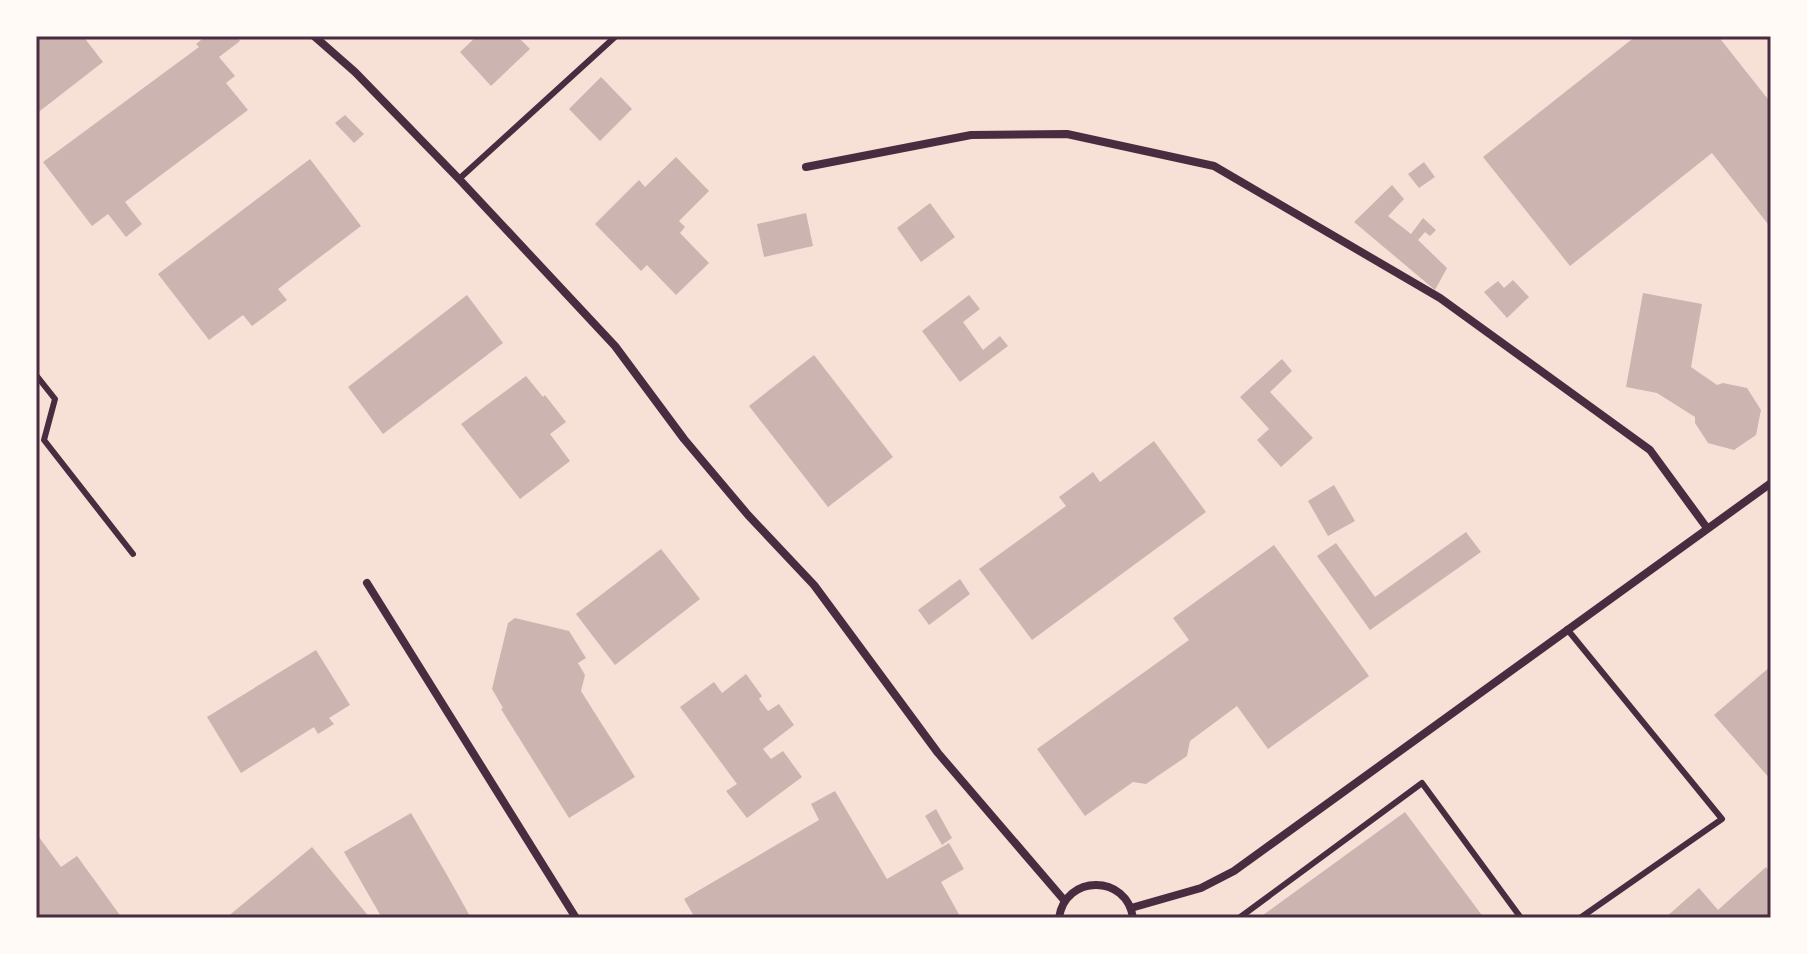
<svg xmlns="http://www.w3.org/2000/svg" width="1807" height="954" font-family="'Fira Sans Condensed',sans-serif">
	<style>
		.building { fill: #ccb4b1 }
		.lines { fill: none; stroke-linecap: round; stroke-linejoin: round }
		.service { stroke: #4a2c40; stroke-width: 6 }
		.minor { stroke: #4a2c40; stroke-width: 8 }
		.neatline { fill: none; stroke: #4a2c40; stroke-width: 3 }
	</style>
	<rect width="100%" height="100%" fill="#f7e1d7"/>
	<g class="building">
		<path d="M 36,36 L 83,36 L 103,62 L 36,114 Z"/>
		<path d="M 206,36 L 236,36 L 240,41 L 219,57 L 235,76 L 226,83 L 248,110 L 125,202 L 142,224 L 126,237 L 108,214 L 92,226 L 43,162 L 199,47 L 196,44 Z"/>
		<path d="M 477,36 L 517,36 L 530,49 L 491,86 L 460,52 Z"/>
		<path d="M 1636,36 L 1718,36 L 1771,103 L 1771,228 L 1712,153 L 1570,266 L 1483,157 Z"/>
		<path d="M 601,77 L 632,109 L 600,141 L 569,109 Z"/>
		<path d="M 345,115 L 364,134 L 354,143 L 335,123 Z"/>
		<path d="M 676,157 L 709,191 L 679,221 L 685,227 L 680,233 L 709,263 L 676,295 L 647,265 L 641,271 L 595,224 L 639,180 L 645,187 Z"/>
		<path d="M 310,159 L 361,226 L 278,289 L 287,300 L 252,326 L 243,315 L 209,340 L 158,274 Z"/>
		<path d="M 1424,162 L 1435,177 L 1419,188 L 1408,174 Z"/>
		<path d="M 1392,185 L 1404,199 L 1388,216 L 1411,234 L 1423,218 L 1436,230 L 1430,236 L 1425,232 L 1418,240 L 1447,268 L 1435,290 L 1354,222 Z"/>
		<path d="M 930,203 L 955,237 L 921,262 L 897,228 Z"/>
		<path d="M 806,213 L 813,246 L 764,257 L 757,224 Z"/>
		<path d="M 1513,280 L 1529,297 L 1507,318 L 1484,292 L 1498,281 L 1504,288 Z"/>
		<path d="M 1643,293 L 1702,304 L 1691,367 L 1717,385 L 1723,383 L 1747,388 L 1761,410 L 1756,435 L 1734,450 L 1708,443 L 1695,423 L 1695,417 L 1657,393 L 1626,387 Z"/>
		<path d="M 467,295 L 503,343 L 383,434 L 348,387 Z"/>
		<path d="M 969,295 L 980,309 L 963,322 L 983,350 L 1000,336 L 1008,346 L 960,382 L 922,331 Z"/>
		<path d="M 814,355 L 893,457 L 828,507 L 749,406 Z"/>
		<path d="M 1282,359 L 1292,371 L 1270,392 L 1313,438 L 1281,467 L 1257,440 L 1269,429 L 1240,397 Z"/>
		<path d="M 526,376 L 543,397 L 545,395 L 566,422 L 550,434 L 570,461 L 520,499 L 461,424 Z"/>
		<path d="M 1154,441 L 1206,512 L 1032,640 L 979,569 L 1066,506 L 1059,497 L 1093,472 L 1100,482 Z"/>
		<path d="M 1334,485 L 1355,521 L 1328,536 L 1308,501 Z"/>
		<path d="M 1466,532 L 1481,552 L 1370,630 L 1317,556 L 1336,543 L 1375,597 Z"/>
		<path d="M 1274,545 L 1369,676 L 1268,749 L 1237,706 L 1190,741 L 1187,756 L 1146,784 L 1133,782 L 1085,816 L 1037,749 L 1189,640 L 1173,618 Z"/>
		<path d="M 661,549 L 700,599 L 615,665 L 576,614 Z"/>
		<path d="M 960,579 L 970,594 L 929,625 L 918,610 Z"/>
		<path d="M 515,618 L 569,631 L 586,658 L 578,663 L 585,675 L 581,691 L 635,777 L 569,818 L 501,709 L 503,708 L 492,689 L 508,623 Z"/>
		<path d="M 316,650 L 350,705 L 329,718 L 334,724 L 318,734 L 314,727 L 241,773 L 207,717 Z"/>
		<path d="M 1771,666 L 1771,780 L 1714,715 Z"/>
		<path d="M 746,674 L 762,696 L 759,699 L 768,711 L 779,704 L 794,725 L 763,749 L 771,759 L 783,751 L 802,777 L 747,818 L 726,791 L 737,784 L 680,707 L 714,682 L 722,693 Z"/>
		<path d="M 835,791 L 887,879 L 949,843 L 964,869 L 941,882 L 961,918 L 695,918 L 684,899 L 819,820 L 811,804 Z"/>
		<path d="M 936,809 L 952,838 L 942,845 L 925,816 Z"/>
		<path d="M 1405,812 L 1484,918 L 1259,918 Z"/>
		<path d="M 411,813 L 447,875 L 471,918 L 382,918 L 344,852 Z"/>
		<path d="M 36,833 L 61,867 L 77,856 L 122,918 L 36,918 Z"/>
		<path d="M 312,847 L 370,918 L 226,918 Z"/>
		<path d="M 1766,867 L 1771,873 L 1771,918 L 1665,918 L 1699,888 L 1718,910 Z"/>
	</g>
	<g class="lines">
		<g class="service">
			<path d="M 459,179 L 616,36"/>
			<path d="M 36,375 L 55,399 L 44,440 L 133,554"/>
			<path d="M 1567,629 L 1722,819 L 1580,918"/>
			<path d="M 1239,918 L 1422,783 L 1521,918"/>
		</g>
		<g class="minor">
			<path d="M 314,36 L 355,72 L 459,179 L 615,346 L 684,439 L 748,515 L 814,585 L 938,753 L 1064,900"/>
			<path d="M 806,167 L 971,135 L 1067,134 L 1214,166 L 1440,298 L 1650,450 L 1707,528"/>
			<path d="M 367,583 L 576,918"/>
			<path d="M 1131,908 L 1201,888 L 1234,871 L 1771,483"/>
			<path d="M 1059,918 C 1065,874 1127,874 1133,918"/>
		</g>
	</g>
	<rect width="1807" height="954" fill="none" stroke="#fffaf5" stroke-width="76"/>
	<rect x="38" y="38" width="1731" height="878" class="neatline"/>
</svg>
